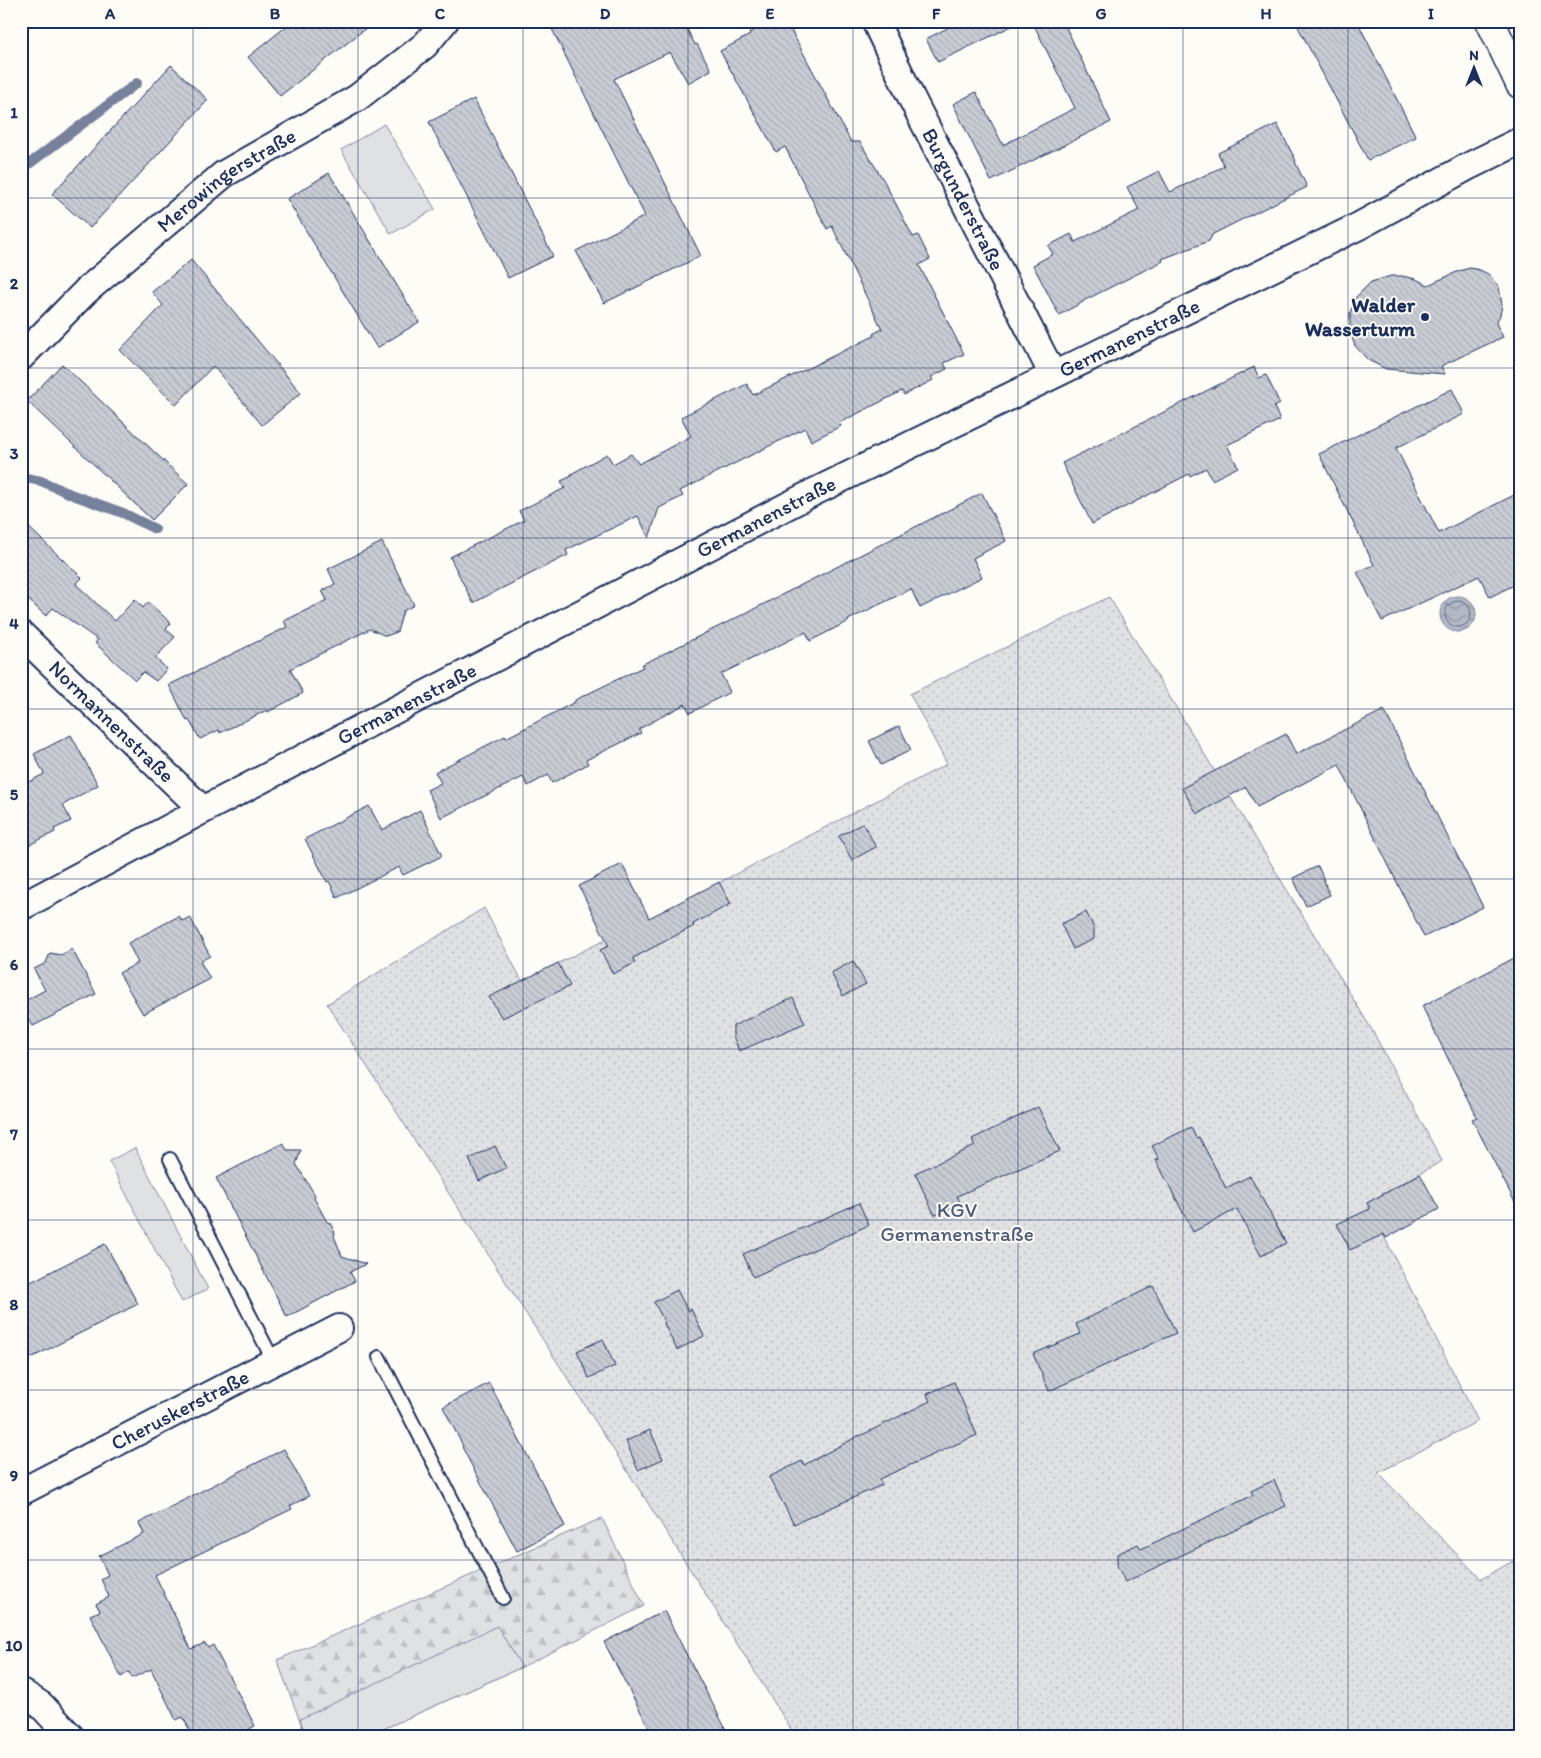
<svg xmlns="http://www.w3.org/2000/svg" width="1541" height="1758" font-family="Itim,sans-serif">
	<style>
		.forest { fill: url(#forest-firs); stroke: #7e88a0 }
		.park { fill: #e0e1e3; stroke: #7e88a0 }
		.garden { fill: url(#garden-dots); stroke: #7e88a0 }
		.water { fill: url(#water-waves); stroke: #76819c }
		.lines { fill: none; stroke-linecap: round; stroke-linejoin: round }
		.shore { stroke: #586687; stroke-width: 1 }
		.stream { stroke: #76819c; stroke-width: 10 }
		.building { fill: url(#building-back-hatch); stroke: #1b2f5e }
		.service-casing { stroke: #1b2f5e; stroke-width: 16 }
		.minor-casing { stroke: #1b2f5e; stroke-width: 30 }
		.primary-casing { stroke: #1b2f5e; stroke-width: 31 }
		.service { stroke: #fdfcf7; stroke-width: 12 }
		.minor { stroke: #fdfcf7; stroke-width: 26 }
		.primary { stroke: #fdfcf7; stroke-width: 28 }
		.grid { fill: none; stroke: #1b2f5e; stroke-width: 1; stroke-opacity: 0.55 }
		.poi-dot { fill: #1b2f5e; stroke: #fdfcf7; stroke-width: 2 }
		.labels { text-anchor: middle; stroke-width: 4; stroke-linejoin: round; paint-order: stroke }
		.street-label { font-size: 21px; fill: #1b2f5e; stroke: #fdfcf7 }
		.poi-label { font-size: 21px; font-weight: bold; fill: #1b2f5e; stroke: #fdfcf7; text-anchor: end }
		.park-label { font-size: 21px; fill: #4c5c7f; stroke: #fdfcf7 }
		.neatline { fill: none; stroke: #1b2f5e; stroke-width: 2 }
		.grid-label { font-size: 16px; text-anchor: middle; font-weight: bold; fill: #1b2f5e }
	</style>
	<defs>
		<pattern id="forest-firs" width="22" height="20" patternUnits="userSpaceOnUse" patternTransform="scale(1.25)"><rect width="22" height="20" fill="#e0e1e3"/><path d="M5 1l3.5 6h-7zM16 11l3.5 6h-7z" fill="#c0c1c5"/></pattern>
		<pattern id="garden-dots" width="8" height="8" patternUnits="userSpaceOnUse" patternTransform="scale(1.25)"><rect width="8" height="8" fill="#e0e1e3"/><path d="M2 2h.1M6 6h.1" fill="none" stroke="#c0c1c5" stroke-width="1.8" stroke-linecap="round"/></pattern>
		<pattern id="water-waves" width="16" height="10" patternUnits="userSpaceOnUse" patternTransform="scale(1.25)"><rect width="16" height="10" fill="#b3b8c5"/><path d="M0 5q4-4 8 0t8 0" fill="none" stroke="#9196a3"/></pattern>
		<pattern id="building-back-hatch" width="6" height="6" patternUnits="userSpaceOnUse" patternTransform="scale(1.25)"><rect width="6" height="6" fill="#c9ccd3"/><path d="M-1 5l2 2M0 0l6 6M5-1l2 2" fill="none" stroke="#acb0b8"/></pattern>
	</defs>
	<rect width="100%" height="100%" fill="#fdfcf7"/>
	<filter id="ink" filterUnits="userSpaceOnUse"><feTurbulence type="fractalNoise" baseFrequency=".02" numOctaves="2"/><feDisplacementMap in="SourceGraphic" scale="10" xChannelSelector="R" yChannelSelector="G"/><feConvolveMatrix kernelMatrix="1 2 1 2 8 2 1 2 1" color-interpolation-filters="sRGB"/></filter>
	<g filter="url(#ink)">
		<path class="forest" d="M 602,1518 L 644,1606 L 522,1667 L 365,1737 L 306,1737 L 277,1660 Z"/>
		<g class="park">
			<path d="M 384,124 L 435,209 L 391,234 L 341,150 Z"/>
			<path d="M 135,1148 L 208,1289 L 182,1302 L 109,1161 Z"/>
			<path d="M 497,1626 L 522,1667 L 365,1737 L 306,1737 L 300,1719 Z"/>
		</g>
		<path class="garden" d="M 1109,597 L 1372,1030 L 1442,1161 L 1367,1203 L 1478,1421 L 1378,1473 L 1481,1579 L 1520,1557 L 1520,1724 L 1509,1737 L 796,1737 L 653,1511 L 327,1004 L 484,908 L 522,981 L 682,902 L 947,764 L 910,694 Z"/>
		<circle class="water" cx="1458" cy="614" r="18"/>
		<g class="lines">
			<circle class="shore" cx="1458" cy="614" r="13"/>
			<g class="stream">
				<path d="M 21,170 L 137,83"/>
				<path d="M 21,477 L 41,481 L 73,495 L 123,513 L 155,529"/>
			</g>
		</g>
		<g class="building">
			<path d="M 293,21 L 375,21 L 280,96 L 248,57 Z"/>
			<path d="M 548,21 L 683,21 L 695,45 L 697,44 L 711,70 L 688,83 L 670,52 L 614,79 L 701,256 L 604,303 L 576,251 L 645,216 Z"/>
			<path d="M 774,21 L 786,21 L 851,142 L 860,142 L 884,181 L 913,237 L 918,235 L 930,259 L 919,265 L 964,354 L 944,363 L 947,369 L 931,377 L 933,380 L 904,395 L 902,391 L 839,423 L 841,426 L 811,441 L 805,428 L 680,491 L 683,496 L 659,508 L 649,538 L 638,516 L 566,550 L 568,555 L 473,603 L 450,557 L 524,520 L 519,511 L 565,488 L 561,481 L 572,476 L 571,474 L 607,454 L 613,464 L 631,454 L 639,464 L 691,436 L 681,417 L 747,384 L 753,395 L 874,336 L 873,334 L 882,329 L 832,226 L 827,229 L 785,147 L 776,152 L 720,51 L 750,35 L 749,33 Z"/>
			<path d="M 961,21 L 1022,21 L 938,62 L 926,39 Z"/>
			<path d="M 1032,21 L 1063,21 L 1111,122 L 991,181 L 953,104 L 976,92 L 1003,145 L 1075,108 Z"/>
			<path d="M 1295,21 L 1357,21 L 1416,137 L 1368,160 Z"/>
			<path d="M 171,65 L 208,100 L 90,228 L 52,194 Z"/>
			<path d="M 474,99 L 553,256 L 508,278 L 429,122 Z"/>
			<path d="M 1277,124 L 1296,161 L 1295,162 L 1307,187 L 1213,234 L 1209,241 L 1162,259 L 1163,261 L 1083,301 L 1083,302 L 1059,315 L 1033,265 L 1053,254 L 1048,246 L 1071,234 L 1075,242 L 1139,210 L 1127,187 L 1159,171 L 1170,192 L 1224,166 L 1218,153 Z"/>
			<path d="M 329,173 L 419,322 L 377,348 L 287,199 Z"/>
			<path d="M 191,260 L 301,393 L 262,425 L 213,366 L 176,405 L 120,350 L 163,305 L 152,292 Z"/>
			<path d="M 1470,268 L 1480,270 L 1488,274 L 1499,287 L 1502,305 L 1500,315 L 1496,323 L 1503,337 L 1441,366 L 1445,374 L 1386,369 L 1368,360 L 1355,346 L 1350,332 L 1350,313 L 1355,298 L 1371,282 L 1391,276 L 1402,276 L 1416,279 L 1428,285 L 1459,271 Z"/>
			<path d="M 62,364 L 188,484 L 152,520 L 27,401 Z"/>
			<path d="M 1254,367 L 1259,378 L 1266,375 L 1280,404 L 1274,407 L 1280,420 L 1227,445 L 1238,467 L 1212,480 L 1206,468 L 1190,476 L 1189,474 L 1092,524 L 1062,463 Z"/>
			<path d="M 1452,389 L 1464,414 L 1396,448 L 1439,533 L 1520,492 L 1520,582 L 1490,597 L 1479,576 L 1382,621 L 1357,572 L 1374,565 L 1319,454 Z"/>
			<path d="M 982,493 L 1006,541 L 973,558 L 982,577 L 920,608 L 911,589 L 848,620 L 849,621 L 810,641 L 806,632 L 721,674 L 730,692 L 690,713 L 685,704 L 639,729 L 641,733 L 586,760 L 588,764 L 552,783 L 548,775 L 528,786 L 523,777 L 441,818 L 427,790 L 441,783 L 435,772 L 505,736 L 506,738 L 575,702 L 575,700 L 643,667 L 641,665 L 752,610 Z"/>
			<path d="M 21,520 L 82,578 L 76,584 L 115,621 L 135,599 L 143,608 L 148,602 L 171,623 L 166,629 L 175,637 L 155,658 L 167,669 L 156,681 L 143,672 L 135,680 L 95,643 L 98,640 L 53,608 L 46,616 L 21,593 Z"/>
			<path d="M 382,542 L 414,605 L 403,611 L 397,632 L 386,636 L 370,629 L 290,669 L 303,693 L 268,712 L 267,710 L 220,733 L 219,730 L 200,739 L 189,720 L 187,721 L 169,685 L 287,627 L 284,621 L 327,600 L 322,591 L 335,584 L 328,569 Z"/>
			<path d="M 1384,710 L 1483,907 L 1424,937 L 1339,765 L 1257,807 L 1246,787 L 1197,814 L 1182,788 L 1286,734 L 1296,754 Z"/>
			<path d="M 899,726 L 911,750 L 881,765 L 869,741 Z"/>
			<path d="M 71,735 L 98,785 L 63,805 L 71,821 L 54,829 L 55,832 L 21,849 L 21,786 L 44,774 L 34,754 Z"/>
			<path d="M 369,806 L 382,830 L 420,810 L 442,856 L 403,875 L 399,867 L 337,898 L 329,881 L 327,882 L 305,839 Z"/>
			<path d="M 863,823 L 876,847 L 852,860 L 839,836 Z"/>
			<path d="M 622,864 L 649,918 L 719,882 L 731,904 L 693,924 L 694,926 L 633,958 L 635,963 L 613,974 L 600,950 L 609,946 L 579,886 Z"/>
			<path d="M 1318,866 L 1330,895 L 1306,906 L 1293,878 Z"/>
			<path d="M 1086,912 L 1094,928 L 1094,939 L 1073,949 L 1061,924 Z"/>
			<path d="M 179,916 L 182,921 L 190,917 L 210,956 L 200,961 L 210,979 L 143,1014 L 119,973 L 138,963 L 128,943 Z"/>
			<path d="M 72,949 L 96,994 L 33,1026 L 21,1009 L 21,1003 L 45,990 L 34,969 L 46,963 L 50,953 L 61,955 Z"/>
			<path d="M 1520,955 L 1520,1212 L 1472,1119 L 1477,1117 L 1422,1006 Z"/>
			<path d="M 853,961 L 866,984 L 843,996 L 831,973 Z"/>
			<path d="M 558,963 L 570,986 L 502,1018 L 489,997 Z"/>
			<path d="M 793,998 L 805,1023 L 739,1051 L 733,1036 L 733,1026 Z"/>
			<path d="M 1038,1107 L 1060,1151 L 957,1196 L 961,1204 L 936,1215 L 934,1214 L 915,1173 L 975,1146 L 972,1139 Z"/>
			<path d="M 1191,1127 L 1196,1138 L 1199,1137 L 1226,1188 L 1250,1176 L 1286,1243 L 1261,1256 L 1237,1209 L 1193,1232 L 1156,1160 L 1159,1159 L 1152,1146 Z"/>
			<path d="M 283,1143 L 287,1150 L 301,1150 L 296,1164 L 315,1195 L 314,1198 L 327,1222 L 330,1223 L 335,1233 L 334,1236 L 342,1256 L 366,1264 L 350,1272 L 355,1281 L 287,1317 L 216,1178 Z"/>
			<path d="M 495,1146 L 506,1168 L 479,1181 L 469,1159 Z"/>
			<path d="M 1420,1174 L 1439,1209 L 1386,1238 L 1384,1234 L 1350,1250 L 1337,1224 L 1370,1209 L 1367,1203 Z"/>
			<path d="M 859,1203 L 869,1225 L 753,1277 L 743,1254 Z"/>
			<path d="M 105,1244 L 138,1304 L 21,1363 L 21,1287 Z"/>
			<path d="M 1153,1286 L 1176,1333 L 1049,1391 L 1033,1354 L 1080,1334 L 1076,1324 Z"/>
			<path d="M 677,1290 L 688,1311 L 691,1309 L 704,1336 L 677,1350 L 664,1324 L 665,1323 L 654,1302 Z"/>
			<path d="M 603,1339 L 615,1366 L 589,1378 L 577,1351 Z"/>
			<path d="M 954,1382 L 977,1435 L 879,1479 L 882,1485 L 794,1524 L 769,1477 L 802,1461 L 804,1465 L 860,1435 L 860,1436 L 930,1401 L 927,1394 Z"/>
			<path d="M 489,1383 L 565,1526 L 517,1551 L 462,1447 L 463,1446 L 443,1407 Z"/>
			<path d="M 650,1430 L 663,1459 L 638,1470 L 626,1441 Z"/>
			<path d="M 284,1449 L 309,1496 L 290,1506 L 292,1509 L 155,1575 L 191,1649 L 205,1643 L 208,1648 L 213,1645 L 255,1726 L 235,1737 L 193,1737 L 183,1717 L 176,1720 L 151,1669 L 132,1678 L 129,1672 L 121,1677 L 90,1615 L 100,1611 L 96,1604 L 109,1597 L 101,1579 L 108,1575 L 99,1556 L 144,1534 L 139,1523 Z"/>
			<path d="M 1274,1480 L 1286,1506 L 1125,1582 L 1117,1565 L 1117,1554 L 1138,1544 L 1141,1549 L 1253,1495 L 1251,1491 Z"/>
			<path d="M 664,1611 L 692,1665 L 730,1737 L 654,1737 L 604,1642 Z"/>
		</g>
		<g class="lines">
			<g class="service-casing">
				<g id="service">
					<path d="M 170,1159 L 274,1362"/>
					<path d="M 379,1357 L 503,1598"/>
				</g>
			</g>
			<g class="minor-casing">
				<g id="minor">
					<path id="s1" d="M 875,21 L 912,99 L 1053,375"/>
					<path id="s2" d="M 21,357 L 86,291 L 224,174 L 357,98 L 425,45 L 445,21"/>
					<path id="s3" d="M 21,634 L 203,810"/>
					<path id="s4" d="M 21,907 L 203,810 L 814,492 L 1359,226 L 1467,167 L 1520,141"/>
					<path id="s5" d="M 21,1492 L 339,1328"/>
					<path d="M 21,1692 L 41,1705 L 71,1737"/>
				</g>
			</g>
			<g class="primary-casing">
				<path id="primary" d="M 1490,21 L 1520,84"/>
			</g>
			<use href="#service" class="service"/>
			<use href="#minor" class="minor"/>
			<use href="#primary" class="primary"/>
		</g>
	</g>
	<path class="grid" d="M 193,21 L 193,1737M 358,21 L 358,1737M 523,21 L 523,1737M 688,21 L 688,1737M 853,21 L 853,1737M 1018,21 L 1018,1737M 1183,21 L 1183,1737M 1348,21 L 1348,1737M 21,198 L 1520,198M 21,368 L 1520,368M 21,538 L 1520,538M 21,709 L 1520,709M 21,879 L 1520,879M 21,1049 L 1520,1049M 21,1220 L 1520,1220M 21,1390 L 1520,1390M 21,1560 L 1520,1560"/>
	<circle class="poi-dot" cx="1425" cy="317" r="5"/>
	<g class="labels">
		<g class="street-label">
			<text dy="7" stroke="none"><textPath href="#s2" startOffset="272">Merowingerstraße</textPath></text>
			<text dy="7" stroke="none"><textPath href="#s1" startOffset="199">Burgunderstraße</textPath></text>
			<text dy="7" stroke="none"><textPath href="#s4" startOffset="1246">Germanenstraße</textPath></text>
			<text dy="7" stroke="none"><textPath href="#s4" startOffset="841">Germanenstraße</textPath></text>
			<text dy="7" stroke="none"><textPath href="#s4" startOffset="436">Germanenstraße</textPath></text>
			<text dy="7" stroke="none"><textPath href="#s3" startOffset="126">Normannenstraße</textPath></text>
			<text dy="7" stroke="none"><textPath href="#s5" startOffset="179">Cheruskerstraße</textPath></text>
		</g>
		<g class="poi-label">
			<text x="1415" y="312">Walder<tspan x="1415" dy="24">Wasserturm</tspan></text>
		</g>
		<g class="park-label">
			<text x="957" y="1217">KGV<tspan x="957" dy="24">Germanenstraße</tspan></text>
		</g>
	</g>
	<rect width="1541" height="1758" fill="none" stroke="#fdfcf7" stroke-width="55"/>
	<g transform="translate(1474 68)" stroke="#fdfcf7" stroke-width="4" paint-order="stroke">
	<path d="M0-4L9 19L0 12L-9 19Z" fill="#1b2f5e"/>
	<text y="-8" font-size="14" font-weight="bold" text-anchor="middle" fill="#1b2f5e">N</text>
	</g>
	<rect x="28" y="28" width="1486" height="1702" class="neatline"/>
	<g class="grid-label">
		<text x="110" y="19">A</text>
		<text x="275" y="19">B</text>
		<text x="440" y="19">C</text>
		<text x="605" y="19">D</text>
		<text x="770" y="19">E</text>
		<text x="936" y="19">F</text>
		<text x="1101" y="19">G</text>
		<text x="1266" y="19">H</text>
		<text x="1431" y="19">I</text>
		<text x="14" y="118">1</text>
		<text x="14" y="289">2</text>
		<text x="14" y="459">3</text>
		<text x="14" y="629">4</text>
		<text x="14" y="800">5</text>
		<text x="14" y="970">6</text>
		<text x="14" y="1140">7</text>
		<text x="14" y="1310">8</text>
		<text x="14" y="1481">9</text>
		<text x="14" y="1651">10</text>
	</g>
</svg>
